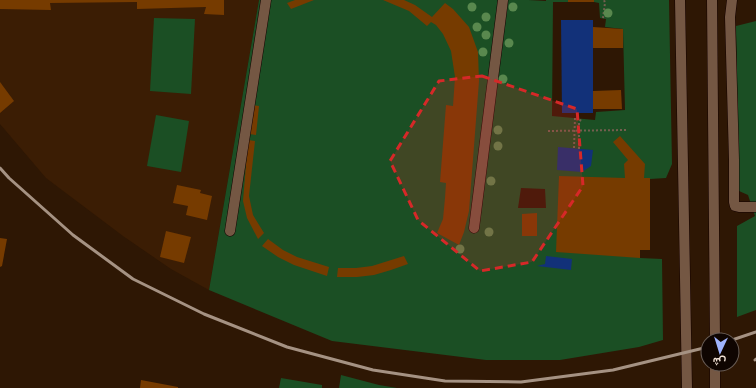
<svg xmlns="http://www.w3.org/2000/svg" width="756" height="388" font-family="'Alegreya Sans',Vazirmatn,sans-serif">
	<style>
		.built { fill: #3b1d04 }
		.green { fill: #1b4f24; fill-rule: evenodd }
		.water { fill: #123179 }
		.building { fill: #763b00 }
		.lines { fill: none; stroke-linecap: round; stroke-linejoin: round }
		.minor-casing { stroke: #150200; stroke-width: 11 }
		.path { stroke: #745f4f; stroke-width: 2; stroke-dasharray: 2 2; stroke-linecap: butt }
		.minor { stroke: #745743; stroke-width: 10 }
		.rail { stroke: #a59283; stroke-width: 3 }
		.tree { fill: #59884e }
		.marked { fill: #d62828; fill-opacity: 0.2; stroke: #d62828; stroke-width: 3; stroke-dasharray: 8 5; stroke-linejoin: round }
	</style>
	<rect width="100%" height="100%" fill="#2e1704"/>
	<path class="built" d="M 0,0 L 259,0 L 209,290 L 171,269 L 123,236 L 46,178 L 0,124 Z"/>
	<g class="green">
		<path d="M 259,0 L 528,0 L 546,1 L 546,0 L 568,0 L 568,2 L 553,2 L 552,116 L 595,120 L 596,112 L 625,110 L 623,29 L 605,27 L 606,19 L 600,18 L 599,3 L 594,2 L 594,0 L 669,0 L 672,164 L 666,178 L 650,179 L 650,250 L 640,250 L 640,258 L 662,259 L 663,340 L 639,347 L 560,360 L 486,360 L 332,341 L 209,290 ZM 521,188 L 545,189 L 546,208 L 518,208 Z"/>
		<path d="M 154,18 L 195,19 L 191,94 L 150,91 Z"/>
		<path d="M 756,21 L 756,310 L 737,317 L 737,226 L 755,216 L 748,195 L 739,191 L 736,26 Z"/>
		<path d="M 156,115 L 189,121 L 181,172 L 147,166 Z"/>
		<path d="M 341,375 L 379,385 L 397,388 L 339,388 Z"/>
		<path d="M 281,378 L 322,385 L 322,388 L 279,388 Z"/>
	</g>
	<g class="water">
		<path d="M 561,20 L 593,20 L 593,113 L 562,113 Z"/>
		<path d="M 558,147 L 593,150 L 591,166 L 582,172 L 557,170 Z"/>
		<path d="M 546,256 L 572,259 L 571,270 L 537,266 L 545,264 Z"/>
	</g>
	<g class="building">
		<path d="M 0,0 L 224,0 L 224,15 L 204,14 L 206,7 L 137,9 L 137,2 L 50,3 L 51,10 L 0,9 Z"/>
		<path d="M 295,0 L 314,0 L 291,9 L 287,3 Z"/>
		<path d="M 383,0 L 404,0 L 415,5 L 432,17 L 445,3 L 453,9 L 469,27 L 478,52 L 479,81 L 469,211 L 464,232 L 459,245 L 437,233 L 443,219 L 445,198 L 446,183 L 440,182 L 446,105 L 453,106 L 455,77 L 451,51 L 443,34 L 436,25 L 431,22 L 427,26 L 409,11 Z"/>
		<rect x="568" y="0" width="26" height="2"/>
		<path d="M 593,27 L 623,29 L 623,48 L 593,48 Z"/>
		<path d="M 0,82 L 14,101 L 0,113 Z"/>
		<path d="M 621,90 L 622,109 L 593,109 L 593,91 Z"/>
		<path d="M 252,105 L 259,106 L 256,135 L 249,134 Z"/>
		<path d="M 620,136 L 645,164 L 644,178 L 650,178 L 650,250 L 640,250 L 640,258 L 556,252 L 559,176 L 625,178 L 624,164 L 628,160 L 613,142 Z"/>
		<path d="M 248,140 L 255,141 L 249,196 L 253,215 L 264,233 L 258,239 L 247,218 L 243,201 Z"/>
		<path d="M 177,185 L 201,190 L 200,193 L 212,196 L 207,220 L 186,215 L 188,206 L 173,203 Z"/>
		<path d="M 537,213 L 537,236 L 522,236 L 522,214 Z"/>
		<path d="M 166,231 L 191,237 L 184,263 L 160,257 Z"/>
		<path d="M 0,238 L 7,239 L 2,266 L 0,267 Z"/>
		<path d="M 268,239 L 283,250 L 297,257 L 329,267 L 327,276 L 294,265 L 278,257 L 262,246 Z"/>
		<path d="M 404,256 L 408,264 L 391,270 L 374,275 L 357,277 L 337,277 L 338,268 L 356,268 L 372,266 Z"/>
		<path d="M 141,380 L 178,387 L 178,388 L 140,388 Z"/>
	</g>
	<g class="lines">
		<g class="minor-casing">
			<g id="minor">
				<path d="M 680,0 L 687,388"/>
				<path d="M 712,0 L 715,340"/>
				<path d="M 732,0 L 730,17 L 734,160 L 734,202 L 735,206 L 739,207 L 756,207"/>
				<path d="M 474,228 L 503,0"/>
				<path d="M 230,231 L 266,0"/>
				<path d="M 715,364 L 715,388"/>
			</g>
		</g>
		<g class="path">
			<path d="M 603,18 L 605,3 L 604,0"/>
			<path d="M 548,131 L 626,130"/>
			<path d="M 574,148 L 575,118"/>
			<path d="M 579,149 L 579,123 L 581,119"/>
		</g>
		<use href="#minor" class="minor"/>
		<g class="rail">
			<path d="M 0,168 L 9,178 L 73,235 L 133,279 L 204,314 L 287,347 L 373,370 L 445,381 L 521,382 L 613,370 L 708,347"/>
			<path d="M 732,340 L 756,332"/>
			<path d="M 755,360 L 756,359"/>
		</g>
	</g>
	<g class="tree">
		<circle cx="472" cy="7" r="4.5"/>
		<circle cx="513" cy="7" r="4.5"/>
		<circle cx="608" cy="13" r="4.5"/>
		<circle cx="486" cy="17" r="4.5"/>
		<circle cx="477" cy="27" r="4.5"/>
		<circle cx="486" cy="35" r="4.5"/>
		<circle cx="509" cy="43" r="4.5"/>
		<circle cx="483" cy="52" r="4.5"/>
		<circle cx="503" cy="79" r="4.5"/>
		<circle cx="498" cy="130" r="4.5"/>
		<circle cx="498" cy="146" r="4.5"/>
		<circle cx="491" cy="181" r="4.5"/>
		<circle cx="489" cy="232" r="4.5"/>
		<circle cx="460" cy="249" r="4.5"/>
	</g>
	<path class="marked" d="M 482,76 L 577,109 L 583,186 L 532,262 L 480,271 L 418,220 L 390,161 L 439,81 Z"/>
	<g transform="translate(720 352) rotate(184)"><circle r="19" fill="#0f0501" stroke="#695d56"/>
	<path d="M0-3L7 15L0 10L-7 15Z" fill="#9fb3fd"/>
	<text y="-6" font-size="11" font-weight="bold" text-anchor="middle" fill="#f1e1d5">ش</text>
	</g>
</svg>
